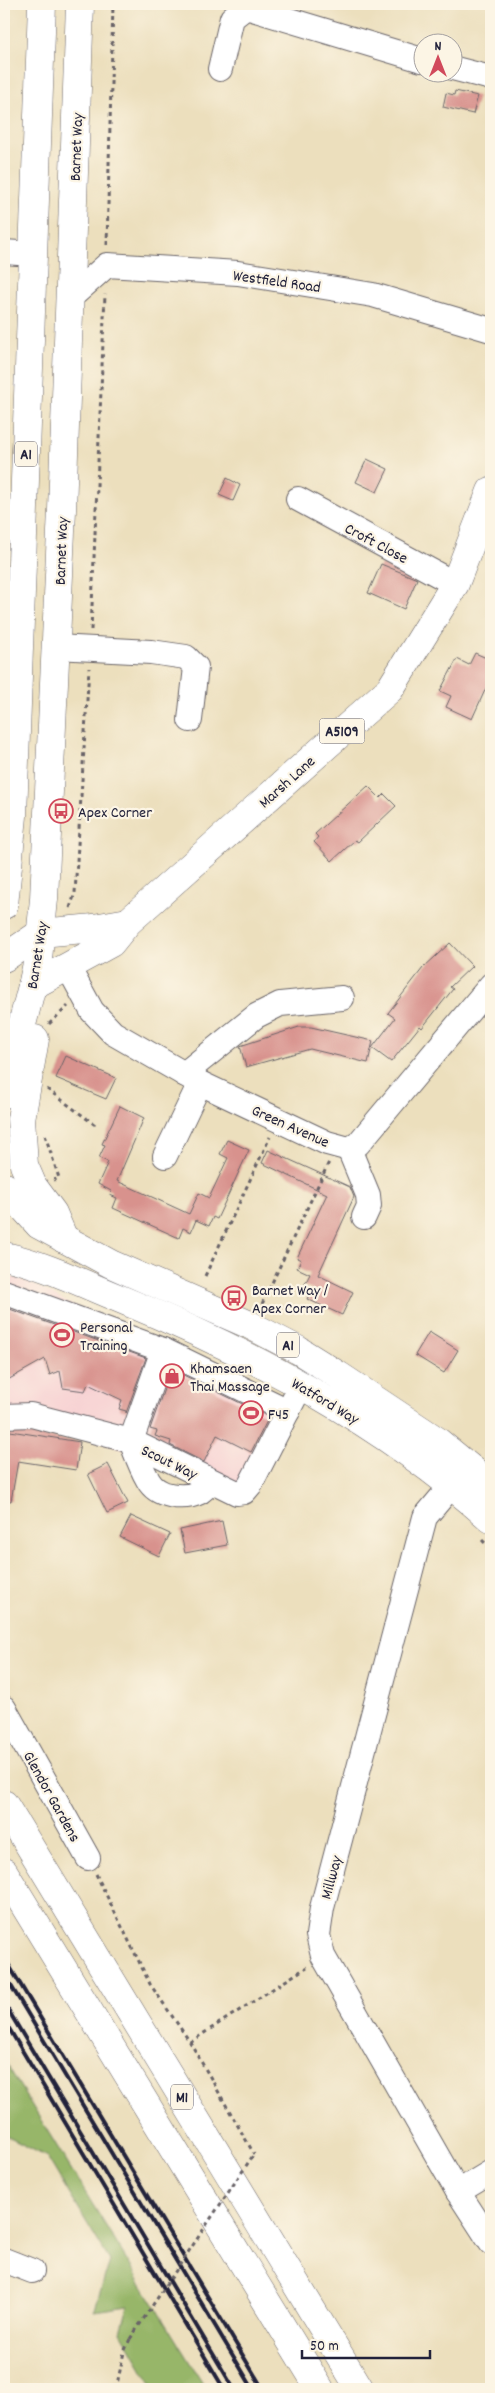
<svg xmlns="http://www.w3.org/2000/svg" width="495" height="2393" font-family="Dekko,sans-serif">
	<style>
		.built { fill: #f7cfd2 }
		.forest { fill: #97b669; stroke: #5c6c52 }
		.building { fill: #d8928d }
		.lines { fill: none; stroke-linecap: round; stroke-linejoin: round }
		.minor-casing { stroke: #696468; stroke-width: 26 }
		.major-casing { stroke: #696468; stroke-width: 29 }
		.highway-casing { stroke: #696468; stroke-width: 29 }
		.path { stroke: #696468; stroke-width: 3; stroke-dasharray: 4 4; stroke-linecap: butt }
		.minor { stroke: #fff; stroke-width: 24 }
		.major { stroke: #fff; stroke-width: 28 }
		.highway { stroke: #fff; stroke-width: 28 }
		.rail { stroke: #22223b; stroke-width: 4 }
		.path-bridge { stroke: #696468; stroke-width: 3; stroke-dasharray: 4 4; stroke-linecap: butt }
		.labels { text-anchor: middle; stroke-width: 4.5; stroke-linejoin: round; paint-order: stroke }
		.shield { fill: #fcf5e5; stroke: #63616e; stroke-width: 1 }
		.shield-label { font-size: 15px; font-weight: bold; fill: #22223b }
		.street-label { font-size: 16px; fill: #22223b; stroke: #fcf5e5 }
		.poi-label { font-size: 16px; fill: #22223b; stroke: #fcf5e5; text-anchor: start }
	</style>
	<rect width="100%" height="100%" fill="#fcf5e5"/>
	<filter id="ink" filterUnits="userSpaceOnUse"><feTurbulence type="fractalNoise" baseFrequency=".02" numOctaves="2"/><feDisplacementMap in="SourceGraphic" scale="10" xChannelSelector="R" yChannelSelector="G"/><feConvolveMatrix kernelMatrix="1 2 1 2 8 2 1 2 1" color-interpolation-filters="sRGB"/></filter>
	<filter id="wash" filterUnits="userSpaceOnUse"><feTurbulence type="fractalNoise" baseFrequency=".0096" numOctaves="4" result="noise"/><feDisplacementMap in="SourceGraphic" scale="20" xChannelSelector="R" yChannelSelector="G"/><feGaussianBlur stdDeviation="1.12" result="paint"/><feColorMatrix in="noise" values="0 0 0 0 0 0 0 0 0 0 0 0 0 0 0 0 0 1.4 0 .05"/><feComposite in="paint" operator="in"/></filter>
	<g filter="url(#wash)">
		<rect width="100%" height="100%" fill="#ecdfbd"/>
		<path class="built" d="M 4,1276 L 17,1278 L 41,1288 L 64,1301 L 287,1404 L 240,1488 L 4,1409 Z"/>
		<path class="forest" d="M 4,2060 L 206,2389 L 154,2389 L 121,2332 L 128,2306 L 94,2311 L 110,2261 L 47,2157 L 4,2135 Z"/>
		<g id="blocks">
			<g class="building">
				<path d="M 455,91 L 478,96 L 473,114 L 443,107 L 446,93 L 454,95 Z"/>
				<path d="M 367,459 L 388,469 L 377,492 L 356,482 Z"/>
				<path d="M 227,478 L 240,485 L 233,501 L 219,495 Z"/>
				<path d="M 381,564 L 417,579 L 404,609 L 368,593 Z"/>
				<path d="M 475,653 L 491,660 L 491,690 L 486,688 L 472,719 L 446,707 L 451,696 L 440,691 L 457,659 L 469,665 Z"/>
				<path d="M 368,786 L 380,798 L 384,794 L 396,806 L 358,842 L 355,840 L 332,861 L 314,842 L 318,837 L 315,834 Z"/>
				<path d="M 450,943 L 472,966 L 450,987 L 453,989 L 422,1028 L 420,1026 L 391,1062 L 372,1048 L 395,1018 L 388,1013 L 423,968 Z"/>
				<path d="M 299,1027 L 311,1027 L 373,1041 L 368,1063 L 310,1049 L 246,1067 L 240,1046 Z"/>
				<path d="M 66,1056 L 116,1078 L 106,1099 L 56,1078 Z"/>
				<path d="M 120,1106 L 144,1118 L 117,1181 L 189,1214 L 199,1193 L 209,1198 L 228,1158 L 220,1154 L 227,1140 L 249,1150 L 217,1219 L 213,1217 L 209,1226 L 196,1220 L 191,1232 L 183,1228 L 179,1238 L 113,1208 L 117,1198 L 110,1195 L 111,1191 L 98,1184 L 108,1162 L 99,1158 L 105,1145 L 102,1144 Z"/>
				<path d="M 268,1150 L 350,1187 L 354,1197 L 318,1275 L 353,1292 L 342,1315 L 307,1299 L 312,1289 L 304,1286 L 310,1274 L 297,1268 L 301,1260 L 297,1258 L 327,1194 L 262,1163 Z"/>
				<path d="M 4,1307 L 146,1358 L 126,1413 L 126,1411 L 119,1409 L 122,1400 L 88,1384 L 85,1391 L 63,1388 L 60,1371 L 50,1375 L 45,1359 L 4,1382 Z"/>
				<path d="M 429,1332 L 458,1350 L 444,1373 L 415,1355 Z"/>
				<path d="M 171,1369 L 269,1417 L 251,1452 L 217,1435 L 204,1462 L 170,1445 L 171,1441 L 155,1436 L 157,1431 L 150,1429 Z"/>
				<path d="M 4,1430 L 80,1442 L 76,1470 L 18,1461 L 11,1501 L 4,1500 Z"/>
				<path d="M 108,1464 L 128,1503 L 107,1513 L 88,1474 Z"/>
				<path d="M 131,1516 L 170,1534 L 159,1556 L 120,1537 Z"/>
				<path d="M 222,1521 L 227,1545 L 185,1553 L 180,1530 Z"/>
			</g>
		</g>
	</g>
	<g filter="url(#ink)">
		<use href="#blocks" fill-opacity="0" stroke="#696468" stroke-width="1"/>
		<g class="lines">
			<g class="minor-casing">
				<g id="minor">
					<path d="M 246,7 L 422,60"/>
					<path d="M 452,68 L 491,78"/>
					<path d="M 220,69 L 232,18 L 246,7"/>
					<path d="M 4,252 L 33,254"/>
					<path d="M 70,298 L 107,265 L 238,273 L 373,295 L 491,330"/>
					<path d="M 298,499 L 455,584"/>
					<path d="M 56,647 L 151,652 L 186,657 L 196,667 L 190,720"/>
					<path d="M 68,967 L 92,1011 L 113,1033 L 200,1083 L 327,1143 L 349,1149 L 358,1144 L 491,985"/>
					<path d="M 184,1074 L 256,1016 L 280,1004 L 342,998"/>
					<path d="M 349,1149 L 368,1195 L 369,1206 L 364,1217"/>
					<path d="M 165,1156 L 200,1083"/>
					<path d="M 4,1292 L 163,1350 L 288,1411"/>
					<path d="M 163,1350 L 131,1441 C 136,1454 141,1468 148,1480 C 157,1497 184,1500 200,1492 C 204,1489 208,1485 212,1482"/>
					<path d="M 4,1416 L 31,1415 L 131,1441 L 237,1493 L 244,1492 L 250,1485 L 301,1385"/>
					<path d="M 452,1485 L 425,1517 L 322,1908 L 318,1935 L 323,1956 L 458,2192 L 491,2243"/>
					<path d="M 4,1708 L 88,1858"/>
					<path d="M 458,2192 L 491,2172"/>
					<path d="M 4,2260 L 32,2271"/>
				</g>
			</g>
			<g class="major-casing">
				<g id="major">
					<path d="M 4,958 L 41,933 L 94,928 L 128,922"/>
					<path d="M 32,986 L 111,943 L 128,922 L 390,689 L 455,584 L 491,491"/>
				</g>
			</g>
			<g class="highway-casing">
				<g id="highway">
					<path d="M 4,905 L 13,816 L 42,4"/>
					<path d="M 35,1039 L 21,1119 L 24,1165 L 33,1186 L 53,1213 L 64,1239"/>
					<path d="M 4,1094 L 32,986 L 38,959 L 44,899 L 62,510 L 80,4"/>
					<path d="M 5,1187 L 39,1225 L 111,1264 L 250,1325 L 298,1350 L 338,1375 L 436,1440 L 491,1485"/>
					<path d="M 4,1256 C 43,1264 81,1283 118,1298 C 253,1353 382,1422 491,1519"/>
					<path d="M 4,1804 L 360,2389"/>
					<path d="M 4,1872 L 320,2389"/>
				</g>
			</g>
			<g class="path">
				<path d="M 107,245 L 113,4"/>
				<path d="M 91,630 L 105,294"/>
				<path d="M 70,908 L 75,893 L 89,668"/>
				<path d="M 49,1024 L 68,1006"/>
				<path d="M 47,1089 L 98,1127"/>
				<path d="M 45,1135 L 59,1178 L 54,1180"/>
				<path d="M 205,1276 L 270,1137"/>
				<path d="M 262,1304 L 329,1162"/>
				<path d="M 482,1540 L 491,1549"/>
				<path d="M 96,1874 L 150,1984 L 190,2042 L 254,2154"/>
				<path d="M 190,2042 L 307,1967"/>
				<path d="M 116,2389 L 124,2352 L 130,2339"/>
			</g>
			<use href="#minor" class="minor"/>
			<use href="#major" class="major"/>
			<use href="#highway" class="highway"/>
			<g class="rail">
				<path d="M 4,1957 L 263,2389"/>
				<path d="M 4,1974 L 253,2389"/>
				<path d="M 4,2003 L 234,2389"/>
				<path d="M 4,2020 L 224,2389"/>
			</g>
			<path class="path-bridge" d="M 130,2339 L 254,2154"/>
		</g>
	</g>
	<defs>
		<g id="bus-ring" transform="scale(1.25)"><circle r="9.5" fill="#fcf5e5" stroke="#d1495b" stroke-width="1.5"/><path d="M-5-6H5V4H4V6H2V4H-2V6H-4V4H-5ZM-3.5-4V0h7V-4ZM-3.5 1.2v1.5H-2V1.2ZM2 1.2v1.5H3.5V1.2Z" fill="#d1495b"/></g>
		<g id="stadium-ring" transform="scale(1.25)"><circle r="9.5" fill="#fcf5e5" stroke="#d1495b" stroke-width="1.5"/><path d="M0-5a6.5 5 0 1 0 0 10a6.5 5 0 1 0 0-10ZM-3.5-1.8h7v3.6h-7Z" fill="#d1495b"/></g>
		<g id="shop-ring" transform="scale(1.25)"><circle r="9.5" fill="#fcf5e5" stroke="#d1495b" stroke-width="1.5"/><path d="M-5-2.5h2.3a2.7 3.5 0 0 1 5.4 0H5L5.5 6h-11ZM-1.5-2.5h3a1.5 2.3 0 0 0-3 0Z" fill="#d1495b"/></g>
	</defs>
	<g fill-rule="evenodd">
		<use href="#bus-ring" x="61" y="811"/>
		<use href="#bus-ring" x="234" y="1298"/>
		<use href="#stadium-ring" x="62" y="1335"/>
		<use href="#shop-ring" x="172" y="1376"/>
		<use href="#stadium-ring" x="251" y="1413"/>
	</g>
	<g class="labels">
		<g class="shield">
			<rect x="15" y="441.5" width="22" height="25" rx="4"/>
			<rect x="319.5" y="718.5" width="45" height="25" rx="4"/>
			<rect x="277" y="1332.5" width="22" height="25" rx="4"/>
			<rect x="171" y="2084.5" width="22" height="25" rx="4"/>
		</g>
		<g class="shield-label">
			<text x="26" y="459">A1</text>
			<text x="342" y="736">A5109</text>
			<text x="288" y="1350">A1</text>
			<text x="182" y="2102">M1</text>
		</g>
		<g class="street-label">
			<text transform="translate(75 147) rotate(-88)" y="6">Barnet Way</text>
			<text transform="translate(277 280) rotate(8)" y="6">Westfield Road</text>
			<text transform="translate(377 542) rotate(28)" y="6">Croft Close</text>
			<text transform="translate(60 551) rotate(-88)" y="6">Barnet Way</text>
			<text transform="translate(286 781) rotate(-42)" y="6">Marsh Lane</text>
			<text transform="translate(36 955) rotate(-81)" y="6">Barnet Way</text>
			<text transform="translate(291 1125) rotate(24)" y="6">Green Avenue</text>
			<text transform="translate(326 1400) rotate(31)" y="6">Watford Way</text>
			<text transform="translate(170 1461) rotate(26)" y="6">Scout Way</text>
			<text transform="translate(53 1796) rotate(61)" y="6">Glendor Gardens</text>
			<text transform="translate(330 1877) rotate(-75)" y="6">Millway</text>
		</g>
		<g class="poi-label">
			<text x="78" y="817">Apex Corner</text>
			<text x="252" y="1295">Barnet Way /<tspan x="252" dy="18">Apex Corner</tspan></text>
			<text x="80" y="1332">Personal<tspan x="80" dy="18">Training</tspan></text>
			<text x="190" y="1373">Khamsaen<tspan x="190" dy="18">Thai Massage</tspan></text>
			<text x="268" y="1419">F45</text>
		</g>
	</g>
	<rect width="495" height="2393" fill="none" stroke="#fcf5e5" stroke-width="20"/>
	<g transform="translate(438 58)"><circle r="24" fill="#fcf5e5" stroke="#a5a1a1"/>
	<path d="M0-4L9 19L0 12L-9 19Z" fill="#d1495b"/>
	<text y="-8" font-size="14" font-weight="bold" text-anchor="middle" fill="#22223b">N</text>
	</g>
	<path d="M302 2350v8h128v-8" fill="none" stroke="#22223b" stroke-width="2.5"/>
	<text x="310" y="2350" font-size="15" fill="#22223b" stroke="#fcf5e5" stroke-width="4" paint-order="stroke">50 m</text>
</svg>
